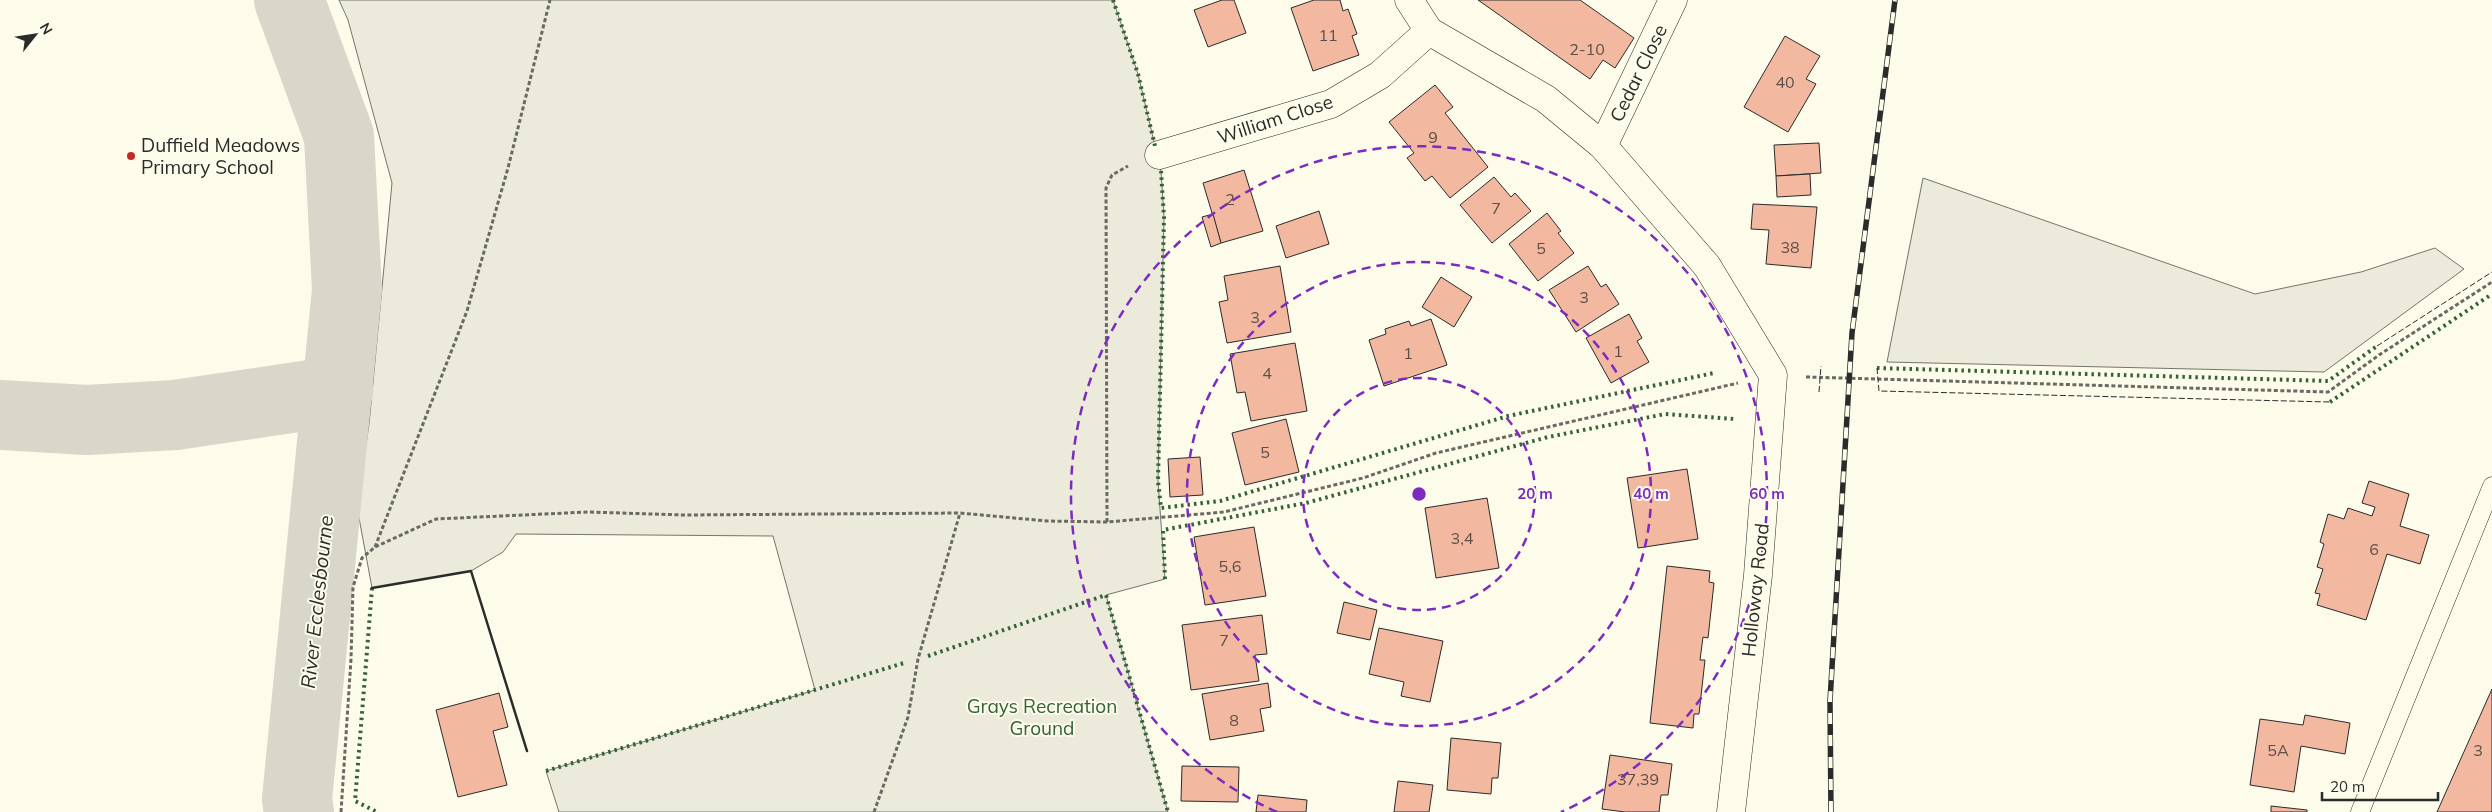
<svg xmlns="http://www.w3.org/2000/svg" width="2492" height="812" font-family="Mulish,sans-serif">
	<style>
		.green { fill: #ecebdb; stroke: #74746e }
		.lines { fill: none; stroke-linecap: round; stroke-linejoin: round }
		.river { stroke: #d8d7c9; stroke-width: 70 }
		.building { fill: #f2b8a0; stroke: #2b2b2b }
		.service-casing { stroke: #2b2b2b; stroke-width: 19 }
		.minor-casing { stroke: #2b2b2b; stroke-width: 29 }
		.path { stroke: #6a6964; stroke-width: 3; stroke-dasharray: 4 2.5; stroke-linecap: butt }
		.service { stroke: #fdfbea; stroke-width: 18 }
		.minor { stroke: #fdfbea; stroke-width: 28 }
		.rail-casing { stroke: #2b2b2b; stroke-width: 5.5 }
		.rail { stroke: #fdfbea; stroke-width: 4; stroke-dasharray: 11; stroke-linecap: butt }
		.hedge { stroke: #34623c; stroke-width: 4; stroke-dasharray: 2.5 4; stroke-linecap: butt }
		.fence { stroke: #2b2b2b; stroke-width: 1; stroke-dasharray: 6 2.5; stroke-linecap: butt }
		.wall { stroke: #2b2b2b; stroke-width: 2.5 }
		.ring { fill: none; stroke: #7b2cbf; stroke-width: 2.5; stroke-dasharray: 9 6 }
		.poi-dot { fill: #c62828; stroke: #fdfbea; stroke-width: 2 }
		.labels { text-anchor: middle; stroke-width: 4; stroke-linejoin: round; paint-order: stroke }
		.number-label { font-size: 16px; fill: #5d4e48 }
		.street-label { font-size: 19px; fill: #2b2b2b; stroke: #fdfbea }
		.poi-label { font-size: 19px; fill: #2b2b2b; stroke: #fdfbea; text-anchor: start }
		.park-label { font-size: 19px; fill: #34623c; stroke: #fdfbea }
		.water-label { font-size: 20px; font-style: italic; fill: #2b2b2b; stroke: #fdfbea }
		.centre { fill: #7b2cbf; stroke: #fdfbea; stroke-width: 2.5 }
		.ring-label { font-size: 15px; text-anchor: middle; font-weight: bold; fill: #7b2cbf; stroke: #fdfbea; stroke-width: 4; stroke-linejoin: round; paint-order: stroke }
	</style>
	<rect width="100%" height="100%" fill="#fdfbea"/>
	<g class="green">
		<path d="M 339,0 L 1113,0 L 1138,74 L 1161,171 L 1164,217 L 1158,481 L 1165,579 L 1106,595 L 1168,812 L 559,812 L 546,771 L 815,690 L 773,536 L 516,534 L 503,552 L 471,571 L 372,588 L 357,507 L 369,424 L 392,183 L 348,20 Z"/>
		<path d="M 1923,178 L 2255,294 L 2361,272 L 2435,248 L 2464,269 L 2324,372 L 1887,362 Z"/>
	</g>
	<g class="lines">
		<g class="river">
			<path d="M 289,0 L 339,136 L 347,290 L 297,799 L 299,812"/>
			<path d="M 0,415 L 87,420 L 175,415 L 338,391"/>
		</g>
	</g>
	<g class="building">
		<path d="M 1222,0 L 1234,0 L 1246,33 L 1208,47 L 1194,10 Z"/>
		<path d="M 1314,0 L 1340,0 L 1343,11 L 1348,9 L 1357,34 L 1352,36 L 1359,55 L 1313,71 L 1291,8 Z"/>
		<path d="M 1478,0 L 1580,0 L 1634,38 L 1615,68 L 1603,60 L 1590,79 Z"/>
		<path d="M 1785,36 L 1820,56 L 1806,79 L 1816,84 L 1788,132 L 1744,107 Z"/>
		<path d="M 1435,85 L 1453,107 L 1445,113 L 1488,167 L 1450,198 L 1432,176 L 1425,181 L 1407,158 L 1414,153 L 1389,122 Z"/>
		<path d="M 1819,143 L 1821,173 L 1776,176 L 1774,145 Z"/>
		<path d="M 1244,170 L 1263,231 L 1221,243 L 1203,183 Z"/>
		<path d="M 1810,174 L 1811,195 L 1777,197 L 1776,176 Z"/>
		<path d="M 1494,177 L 1511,197 L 1515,193 L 1531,211 L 1492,243 L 1460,205 Z"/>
		<path d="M 1753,204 L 1817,207 L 1811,268 L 1766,264 L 1769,230 L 1751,229 Z"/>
		<path d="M 1319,211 L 1329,244 L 1286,258 L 1276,226 Z"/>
		<path d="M 1547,213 L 1561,231 L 1558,233 L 1574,253 L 1538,281 L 1509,244 Z"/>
		<path d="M 1213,214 L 1221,243 L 1211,247 L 1202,217 Z"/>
		<path d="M 1280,266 L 1291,332 L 1227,343 L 1219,302 L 1228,300 L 1224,276 Z"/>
		<path d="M 1588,266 L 1601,287 L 1606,284 L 1619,304 L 1576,332 L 1549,290 Z"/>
		<path d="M 1441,277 L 1472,297 L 1454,327 L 1422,307 Z"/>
		<path d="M 1629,314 L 1642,338 L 1637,341 L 1649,362 L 1611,383 L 1586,338 Z"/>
		<path d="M 1431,319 L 1447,365 L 1384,386 L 1369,340 L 1386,334 L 1385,329 L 1409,321 L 1411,326 Z"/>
		<path d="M 1295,343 L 1307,411 L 1251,421 L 1245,392 L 1237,393 L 1230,354 Z"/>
		<path d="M 1286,419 L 1299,472 L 1245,485 L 1232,433 Z"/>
		<path d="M 1200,457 L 1203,495 L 1170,497 L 1168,459 Z"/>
		<path d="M 1687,469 L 1698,539 L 1638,548 L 1627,478 Z"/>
		<path d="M 2369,481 L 2409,494 L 2400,526 L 2429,535 L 2420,564 L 2387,554 L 2366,620 L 2317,605 L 2320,594 L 2315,593 L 2323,569 L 2317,567 L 2324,544 L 2320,542 L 2328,514 L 2344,519 L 2348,508 L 2372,516 L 2375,507 L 2362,503 Z"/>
		<path d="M 1487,498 L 1499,568 L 1436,578 L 1425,508 Z"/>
		<path d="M 1254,527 L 1266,596 L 1205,605 L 1194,537 Z"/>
		<path d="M 1667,566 L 1710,571 L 1709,582 L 1714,583 L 1708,638 L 1703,637 L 1700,660 L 1705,660 L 1699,714 L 1694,714 L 1693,728 L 1650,723 Z"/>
		<path d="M 1344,602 L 1377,610 L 1370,640 L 1337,633 Z"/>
		<path d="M 1262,615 L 1267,654 L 1255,655 L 1259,681 L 1191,690 L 1182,625 Z"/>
		<path d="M 1379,628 L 1443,641 L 1430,702 L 1401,696 L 1404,682 L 1369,674 Z"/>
		<path d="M 1268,683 L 1271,707 L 1260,709 L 1264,731 L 1210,740 L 1202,694 Z"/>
		<path d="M 2492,689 L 2492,812 L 2437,812 Z"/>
		<path d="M 499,693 L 508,727 L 493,731 L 507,785 L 458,797 L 436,710 Z"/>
		<path d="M 2305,715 L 2350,723 L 2345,754 L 2301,746 L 2294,792 L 2250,785 L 2260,719 L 2303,725 Z"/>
		<path d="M 1451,738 L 1501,743 L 1498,778 L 1492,778 L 1491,794 L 1447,790 Z"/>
		<path d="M 1610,755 L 1672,764 L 1668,795 L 1661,795 L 1659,812 L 1625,812 L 1602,809 Z"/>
		<path d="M 1182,766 L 1239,767 L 1238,802 L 1181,801 Z"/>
		<path d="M 1398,781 L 1433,785 L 1429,812 L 1394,812 Z"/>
		<path d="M 1258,795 L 1307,800 L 1306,812 L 1256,812 Z"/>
		<path d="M 2271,806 L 2307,810 L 2307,812 L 2271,812 Z"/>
	</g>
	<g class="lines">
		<g class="service-casing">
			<path id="service" d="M 2360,812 L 2492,486"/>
		</g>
		<g class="minor-casing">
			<g id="minor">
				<path d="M 1409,0 L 1429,31 L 1546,99 L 1603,146 L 1707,266 L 1773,375 L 1758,575 L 1731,812"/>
				<path d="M 1603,146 L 1673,0"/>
				<path d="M 1159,155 L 1331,104 L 1380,75 L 1429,31"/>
			</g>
		</g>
		<g class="path">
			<path d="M 1806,377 L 2328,392 L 2379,355 L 2492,282"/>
			<path d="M 1107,522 L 1106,188 L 1112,175 L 1128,166"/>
			<path d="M 375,547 L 467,311 L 508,168 L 550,0"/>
			<path d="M 341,812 L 351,659 L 353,587 L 362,558 L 375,547 L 436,519 L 588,512 L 684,515 L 960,513 L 1047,521 L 1107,522 L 1224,512 L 1363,478 L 1436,453 L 1738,383"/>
			<path d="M 874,812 L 908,717 L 918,659 L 960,513"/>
		</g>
		<use href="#service" class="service"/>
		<use href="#minor" class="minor"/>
		<g class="rail-casing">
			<path id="rail" d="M 1831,812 L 1830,701 L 1852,333 L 1895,0"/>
		</g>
		<use href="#rail" class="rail"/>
		<g class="hedge">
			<path d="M 1113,0 L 1138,74 L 1155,146"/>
			<path d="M 1161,171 L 1164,217 L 1158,481 L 1161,508 L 1220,501 L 1508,416 L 1714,373"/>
			<path d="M 1877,368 L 2328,381 L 2377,346"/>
			<path d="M 2330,402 L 2492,294"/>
			<path d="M 1165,579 L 1163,530 L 1306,503 L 1548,437 L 1665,414 L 1735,419"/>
			<path d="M 372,588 L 355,801 L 377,812"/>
			<path d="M 928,656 L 1106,595 L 1168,812"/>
			<path d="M 546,771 L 904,663"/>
		</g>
		<g class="fence">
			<path d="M 2377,346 L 2492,272"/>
			<path d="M 1877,368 L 1879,391 L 2330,402"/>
			<path d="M 1819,392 L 1821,366"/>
		</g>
		<path class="wall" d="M 372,588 L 471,571 L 527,751"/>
	</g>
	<g class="ring">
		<circle cx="1419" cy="494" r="116"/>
		<circle cx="1419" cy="494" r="232"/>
		<path d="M1277 812A348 348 0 1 1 1561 812"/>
	</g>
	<circle class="poi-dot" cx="131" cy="156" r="5"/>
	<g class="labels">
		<g class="number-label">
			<text x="1328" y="41">11</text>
			<text x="1587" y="55">2-10</text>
			<text x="1785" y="88">40</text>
			<text x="1433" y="143">9</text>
			<text x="1230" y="205">2</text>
			<text x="1496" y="214">7</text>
			<text x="1790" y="253">38</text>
			<text x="1541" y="254">5</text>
			<text x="1584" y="303">3</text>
			<text x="1255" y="323">3</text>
			<text x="1618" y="357">1</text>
			<text x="1408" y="359">1</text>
			<text x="1267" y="379">4</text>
			<text x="1265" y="458">5</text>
			<text x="1462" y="544">3,4</text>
			<text x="2374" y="555">6</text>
			<text x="1230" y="572">5,6</text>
			<text x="1224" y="646">7</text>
			<text x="1234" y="726">8</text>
			<text x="2278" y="756">5A</text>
			<text x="2478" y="756">3</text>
			<text x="1638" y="785">37,39</text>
		</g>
		<g class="street-label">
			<text transform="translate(1638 73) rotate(-64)" y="7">Cedar Close</text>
			<text transform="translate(1275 119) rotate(-18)" y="7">William Close</text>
			<text transform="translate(1755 590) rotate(-84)" y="7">Holloway Road</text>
		</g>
		<g class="poi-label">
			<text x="141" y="152">Duffield Meadows<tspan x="141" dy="22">Primary School</tspan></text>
		</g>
		<g class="park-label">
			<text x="1042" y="713">Grays Recreation<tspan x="1042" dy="22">Ground</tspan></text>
		</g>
		<g class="water-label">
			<text transform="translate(317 602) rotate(-84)" y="7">River Ecclesbourne</text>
		</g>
	</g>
	<circle cx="1419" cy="494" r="8" class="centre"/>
	<g class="ring-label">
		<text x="1535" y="499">20 m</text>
		<text x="1651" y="499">40 m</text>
		<text x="1767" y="499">60 m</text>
	</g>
	<g transform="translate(35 35) rotate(60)" stroke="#fdfbea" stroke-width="4" paint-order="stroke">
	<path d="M0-4L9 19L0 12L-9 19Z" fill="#2b2b2b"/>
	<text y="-8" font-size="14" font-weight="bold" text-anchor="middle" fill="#2b2b2b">N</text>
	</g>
	<path d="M2322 792v8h116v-8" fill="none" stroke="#2b2b2b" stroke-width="2.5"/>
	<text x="2330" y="792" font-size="15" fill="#2b2b2b" stroke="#fdfbea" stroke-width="4" paint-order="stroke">20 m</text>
</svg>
